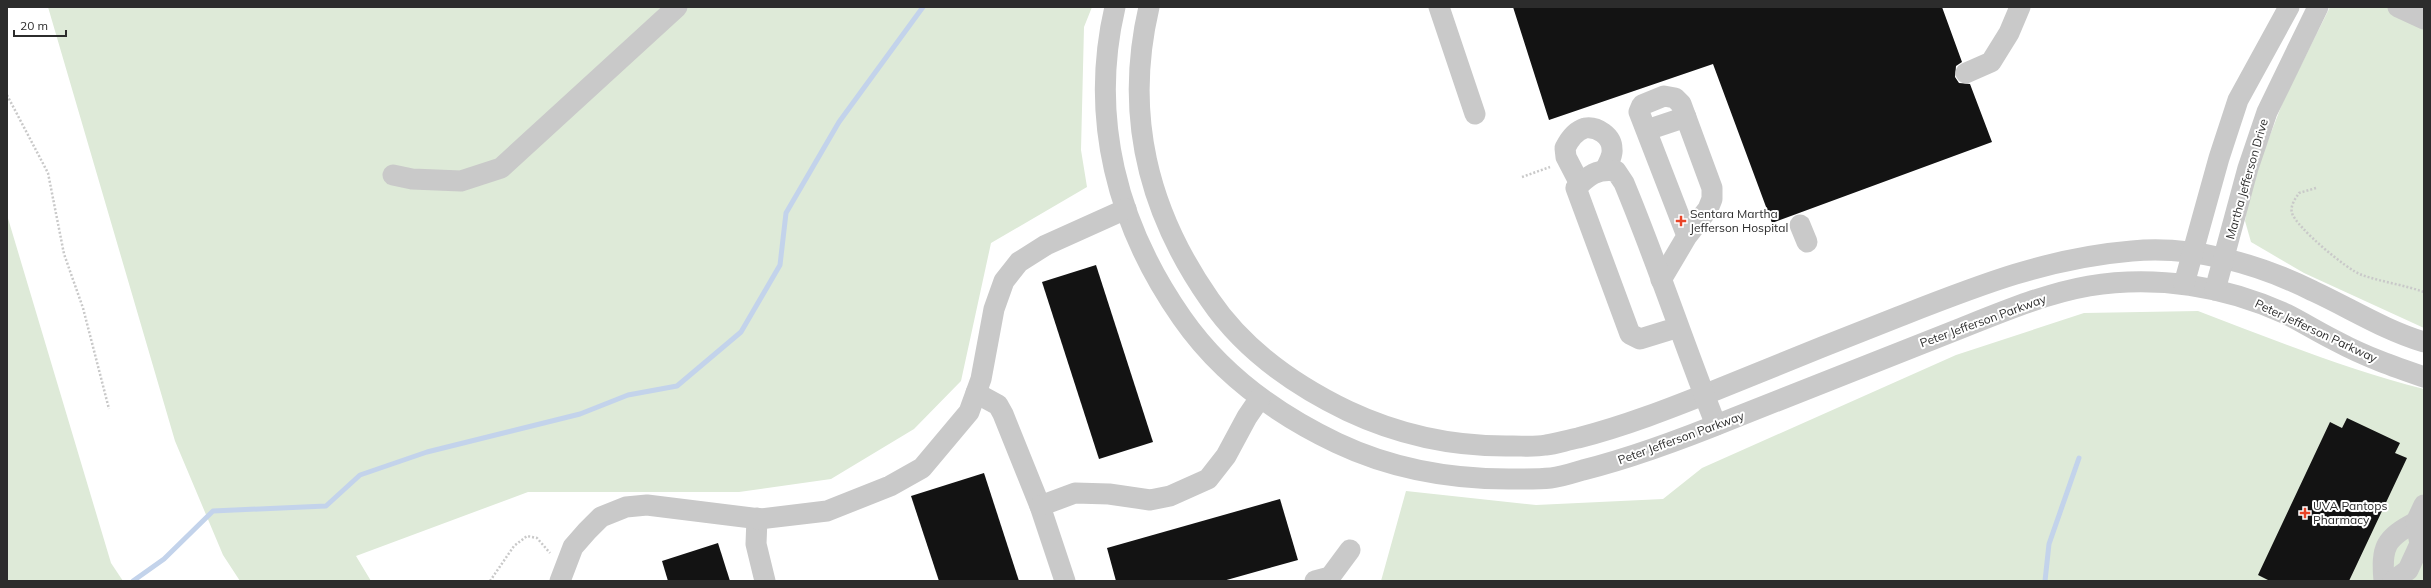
<svg xmlns="http://www.w3.org/2000/svg" width="2431" height="588" font-family="Mulish,sans-serif">
	<style>
		.green { fill: #deead8 }
		.lines { fill: none; stroke-linecap: round; stroke-linejoin: round }
		.stream { stroke: #c3d3eb; stroke-width: 5 }
		.building { fill: #131313 }
		.path { stroke: #c9c9c9; stroke-width: 2.5; stroke-dasharray: 2 2; stroke-linecap: butt }
		.minor { stroke: #c9c9c9; stroke-width: 21 }
		.poi-dot { fill: #e84428; stroke: #fff; stroke-width: 1.5 }
		.labels { text-anchor: middle; stroke-width: 4; stroke-linejoin: round; paint-order: stroke }
		.street-label { font-size: 12px; fill: #2c2c2c; stroke: #fff }
		.poi-label { font-size: 12px; fill: #2c2c2c; stroke: #fff; text-anchor: start }
	</style>
	<rect width="100%" height="100%" fill="#fff"/>
	<g class="green">
		<path d="M 48,7 L 1092,7 L 1084,27 L 1081,150 L 1087,187 L 991,243 L 961,381 L 914,429 L 831,479 L 739,492 L 528,492 L 356,556 L 371,581 L 240,581 L 223,555 L 175,441 Z"/>
		<path d="M 2330,7 L 2424,7 L 2424,328 L 2304,273 L 2251,242 L 2245,221 L 2248,202 L 2262,156 L 2284,99 Z"/>
		<path d="M 7,215 L 111,563 L 123,581 L 7,581 Z"/>
		<path d="M 2198,311 C 2272,339 2347,370 2424,389 L 2424,581 L 1381,581 L 1406,491 L 1536,505 L 1663,499 L 1702,468 L 1956,355 L 2084,313 Z"/>
	</g>
	<g class="lines">
		<g class="stream">
			<path d="M 133,581 L 164,559 L 213,511 L 326,506 L 360,475 L 427,452 L 580,414 L 628,395 L 677,386 L 741,332 L 780,265 L 786,213 L 839,122 L 923,7"/>
			<path d="M 2045,581 L 2049,544 L 2079,458"/>
		</g>
	</g>
	<g class="building">
		<path d="M 1513,7 L 1942,7 L 1962,62 L 1956,66 L 1955,77 L 1959,83 L 1970,84 L 1992,142 L 1772,223 L 1713,64 L 1549,120 Z"/>
		<path d="M 1096,265 L 1153,442 L 1099,459 L 1042,282 Z"/>
		<path d="M 2347,418 L 2400,443 L 2395,453 L 2407,458 L 2349,581 L 2270,581 L 2258,575 L 2330,422 L 2342,428 Z"/>
		<path d="M 984,473 L 1019,581 L 939,581 L 911,496 Z"/>
		<path d="M 1280,499 L 1298,560 L 1223,581 L 1116,581 L 1107,548 Z"/>
		<path d="M 718,543 L 730,581 L 668,581 L 662,561 Z"/>
	</g>
	<g class="lines">
		<g class="path">
			<path d="M 7,95 L 48,173 L 64,254 L 83,308 L 109,409"/>
			<path d="M 1522,177 L 1550,167"/>
			<path d="M 2316,188 L 2299,193 C 2295,199 2290,206 2292,213 C 2296,227 2347,270 2362,275 C 2382,282 2404,285 2424,292"/>
			<path d="M 490,581 L 514,546 L 527,536 L 537,538 L 550,553"/>
		</g>
		<g class="minor">
			<path d="M 1115,7 C 1089,118 1117,225 1182,318 C 1221,374 1276,414 1337,443 C 1394,470 1454,480 1517,479 C 1528,479 1540,479 1551,478 C 1561,477 1573,473 1583,470 C 1635,457 1685,438 1734,418 C 1807,389 1880,360 1954,331 C 1997,314 2043,294 2089,286 C 2156,275 2225,286 2286,314 C 2304,323 2321,334 2338,342 C 2366,357 2395,367 2424,377"/>
			<path d="M 1149,7 C 1124,114 1147,210 1210,300 C 1244,350 1294,385 1348,411 C 1401,436 1455,447 1513,446 C 1524,446 1535,447 1546,445 C 1556,444 1567,440 1578,438 C 1625,426 1671,408 1716,390 C 1777,365 1837,341 1898,317 C 1977,286 2047,258 2132,251 C 2192,245 2259,264 2313,291 C 2350,308 2384,330 2424,342"/>
			<path d="M 1439,7 L 1475,114"/>
			<path d="M 2398,7 L 2424,19"/>
			<path d="M 1966,73 L 1991,62 L 2009,33 L 2020,7"/>
			<path d="M 1647,130 L 1686,117"/>
			<path d="M 393,175 L 412,179 L 461,181 L 501,168 L 677,7"/>
			<path d="M 1580,184 L 1566,157 L 1565,148 C 1569,140 1575,131 1585,128 C 1597,126 1612,136 1612,149 C 1613,155 1608,164 1605,170"/>
			<path d="M 1800,225 L 1807,242"/>
			<path d="M 1661,280 L 1687,236 L 1708,209 L 1712,199 L 1712,188 L 1681,104 L 1675,98 L 1664,96 L 1642,105 L 1639,112 L 1687,236"/>
			<path d="M 2184,284 L 2219,158 L 2238,100 L 2289,7"/>
			<path d="M 2215,290 L 2248,168 L 2267,112 L 2318,7"/>
			<path d="M 1679,327 L 1640,339 L 1630,334 L 1576,188 C 1588,176 1597,168 1616,171 L 1624,183 C 1657,262 1684,345 1716,425"/>
			<path d="M 976,393 L 998,405 L 1003,414 L 1040,506 L 1065,581"/>
			<path d="M 1040,506 L 1075,493 L 1109,494 L 1150,500 L 1170,496 L 1208,479 L 1226,456 L 1247,417 L 1260,398"/>
			<path d="M 757,518 L 756,544 L 765,581"/>
			<path d="M 560,581 L 573,547 L 587,531 L 601,517 L 626,507 L 647,505 L 760,519 L 827,511 L 890,486 L 922,468 L 969,412 L 981,379 L 994,309 L 1004,281 L 1019,262 L 1046,245 L 1126,209"/>
			<path d="M 1315,581 L 1330,577 L 1350,550"/>
			<path d="M 2384,581 C 2381,547 2385,538 2416,522"/>
			<path d="M 2393,581 L 2408,570 L 2420,544 L 2416,522 L 2424,505"/>
		</g>
	</g>
	<g class="poi-dot">
		<path d="M1679 215h4v4h4v4h-4v4h-4v-4h-4v-4h4z"/>
		<path d="M2303 507h4v4h4v4h-4v4h-4v-4h-4v-4h4z"/>
	</g>
	<g class="labels">
		<g class="street-label">
			<text transform="translate(2247 179) rotate(-74)" y="4">Martha Jefferson Drive</text>
			<text transform="translate(1983 321) rotate(-20)" y="4">Peter Jefferson Parkway</text>
			<text transform="translate(2316 331) rotate(25)" y="4">Peter Jefferson Parkway</text>
			<text transform="translate(1681 438) rotate(-20)" y="4">Peter Jefferson Parkway</text>
		</g>
		<g class="poi-label">
			<text x="1690" y="218">Sentara Martha<tspan x="1690" dy="14">Jefferson Hospital</tspan></text>
			<text x="2313" y="510">UVA Pantops<tspan x="2313" dy="14">Pharmacy</tspan></text>
		</g>
	</g>
	<rect width="2431" height="588" fill="none" stroke="#2c2c2c" stroke-width="16"/>
	<path d="M14 30v6h52v-6" fill="none" stroke="#2c2c2c" stroke-width="2"/>
	<text x="20" y="30" font-size="12" fill="#2c2c2c" stroke="#ffffff" stroke-width="3" paint-order="stroke">20 m</text>
</svg>
